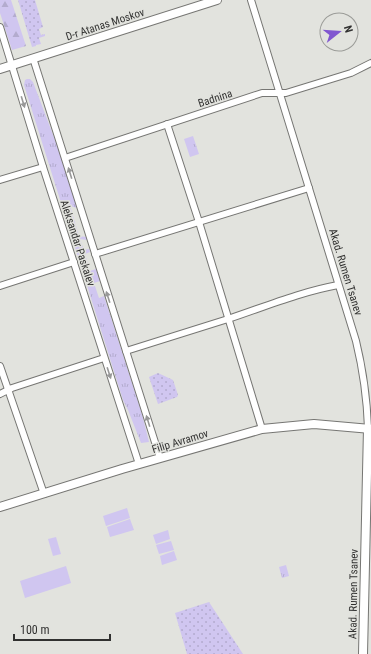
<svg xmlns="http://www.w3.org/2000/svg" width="371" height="654" font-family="'Roboto Condensed',sans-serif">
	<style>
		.grass { fill: url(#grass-dots) }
		.forest { fill: url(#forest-firs) }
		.park { fill: url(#park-tufts) }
		.pitch { fill: #d0c6f0 }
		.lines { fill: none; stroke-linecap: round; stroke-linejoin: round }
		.street-casing { stroke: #767673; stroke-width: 8 }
		.secondary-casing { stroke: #767673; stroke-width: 10 }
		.street { stroke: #fff; stroke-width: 6 }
		.secondary { stroke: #fff; stroke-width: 8 }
		.oneway { fill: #989898 }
		.labels { text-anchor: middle; stroke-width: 3; stroke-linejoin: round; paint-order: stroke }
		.street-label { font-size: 11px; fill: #313130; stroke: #e2e3de }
	</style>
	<defs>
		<pattern id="grass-dots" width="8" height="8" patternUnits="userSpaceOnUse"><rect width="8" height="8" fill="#d0c6f0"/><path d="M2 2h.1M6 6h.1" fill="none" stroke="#b3abce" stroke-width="1.8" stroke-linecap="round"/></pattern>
		<pattern id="forest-firs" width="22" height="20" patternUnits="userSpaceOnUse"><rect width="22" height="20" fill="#d0c6f0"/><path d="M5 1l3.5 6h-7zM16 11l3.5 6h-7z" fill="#b3abce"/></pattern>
		<pattern id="park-tufts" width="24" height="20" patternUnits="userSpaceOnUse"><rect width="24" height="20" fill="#d0c6f0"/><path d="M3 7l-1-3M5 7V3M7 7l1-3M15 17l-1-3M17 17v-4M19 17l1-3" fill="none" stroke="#b3abce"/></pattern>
	</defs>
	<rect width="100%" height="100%" fill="#e2e3de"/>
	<g class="grass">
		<path d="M 18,0 L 35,0 L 43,27 L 39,29 L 41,35 L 45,34 L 45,36 L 39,38 L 41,44 L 36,45 L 36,46 L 32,47 Z"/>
		<path d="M 158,373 L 173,380 L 178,395 L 177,397 L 158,404 L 149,377 Z"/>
		<path d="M 209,602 L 243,654 L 187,654 L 175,613 Z"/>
	</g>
	<path class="forest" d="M 0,0 L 11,0 L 26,46 L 12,50 L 0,13 Z"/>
	<g class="park">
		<path d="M 27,79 L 30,79 L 33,82 L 58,148 L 77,208 L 70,206 L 79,236 L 86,237 L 87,240 L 80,239 L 84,250 L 89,249 L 90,252 L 85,254 L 90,271 L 96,269 L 100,281 L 94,283 L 99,298 L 104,296 L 142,414 L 149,442 L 141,443 L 128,410 L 123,400 L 24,85 L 25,80 Z"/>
		<path d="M 193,136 L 199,154 L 190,157 L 184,139 Z"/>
		<path d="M 286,565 L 289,576 L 282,578 L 279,567 Z"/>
	</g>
	<g class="pitch">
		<path d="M 127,508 L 130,518 L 106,526 L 103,516 Z"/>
		<path d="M 130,519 L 134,530 L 110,537 L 107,527 Z"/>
		<path d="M 168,530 L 170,539 L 156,544 L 153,535 Z"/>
		<path d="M 56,537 L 61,554 L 53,556 L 48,539 Z"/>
		<path d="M 171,541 L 174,550 L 159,554 L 156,545 Z"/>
		<path d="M 174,551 L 177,560 L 162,565 L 160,556 Z"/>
		<path d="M 66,566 L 71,583 L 25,598 L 20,581 Z"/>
	</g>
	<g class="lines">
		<g class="street-casing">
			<g id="street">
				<path d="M 251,0 L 356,341 C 363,370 367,399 368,428"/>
				<path d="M 0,27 L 43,167 L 139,464"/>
				<path d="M 33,58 L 160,458"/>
				<path d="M 167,124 L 199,222 L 262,429"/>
				<path d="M 65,158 L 262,93 L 286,93 L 351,73 L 371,63"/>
				<path d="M 0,180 L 43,167"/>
				<path d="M 95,254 L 309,188"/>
				<path d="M 0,286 L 74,262"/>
				<path d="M 126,351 C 160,340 194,330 228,319 C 264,307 300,292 338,285"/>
				<path d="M 0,366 L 44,494"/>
				<path d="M 0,394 L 12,388 L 104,358"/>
			</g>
		</g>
		<g class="secondary-casing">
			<g id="secondary">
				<path d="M 0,69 L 217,0"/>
				<path d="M 0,507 L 122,469 L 262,429 L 314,424 L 371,429"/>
				<path d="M 363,654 L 368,428"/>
			</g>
		</g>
		<use href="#street" class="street"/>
		<use href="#secondary" class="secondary"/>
	</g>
	<defs><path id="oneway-solid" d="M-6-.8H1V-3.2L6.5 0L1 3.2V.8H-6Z"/></defs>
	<g class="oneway">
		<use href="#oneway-solid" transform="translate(23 102) rotate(73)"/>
		<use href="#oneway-solid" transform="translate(70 173) rotate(-107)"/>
		<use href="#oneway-solid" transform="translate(108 297) rotate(-108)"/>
		<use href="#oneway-solid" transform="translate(109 373) rotate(72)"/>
		<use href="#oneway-solid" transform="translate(148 421) rotate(-107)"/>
	</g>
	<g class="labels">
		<g class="street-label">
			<text transform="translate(105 24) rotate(-18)" y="4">D-r Atanas Moskov</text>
			<text transform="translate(215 98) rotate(-18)" y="4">Badnina</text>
			<text transform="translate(78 243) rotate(72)" y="4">Aleksandar Paskalev</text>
			<text transform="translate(346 272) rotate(73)" y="4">Akad. Rumen Tsanev</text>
			<text transform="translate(180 441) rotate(-17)" y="4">Filip Avramov</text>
			<text transform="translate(353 594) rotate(-89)" y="4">Akad. Rumen Tsanev</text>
		</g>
	</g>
	<g transform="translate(339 32) rotate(73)"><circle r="19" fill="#e2e3de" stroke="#9b9c98"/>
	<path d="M0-3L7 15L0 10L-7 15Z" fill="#8157d0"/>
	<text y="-6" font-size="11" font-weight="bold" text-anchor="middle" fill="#313130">N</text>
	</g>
	<path d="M14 634v6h96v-6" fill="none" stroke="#313130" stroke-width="2"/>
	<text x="20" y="634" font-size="12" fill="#313130" stroke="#e2e3de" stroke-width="3" paint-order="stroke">100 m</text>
</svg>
